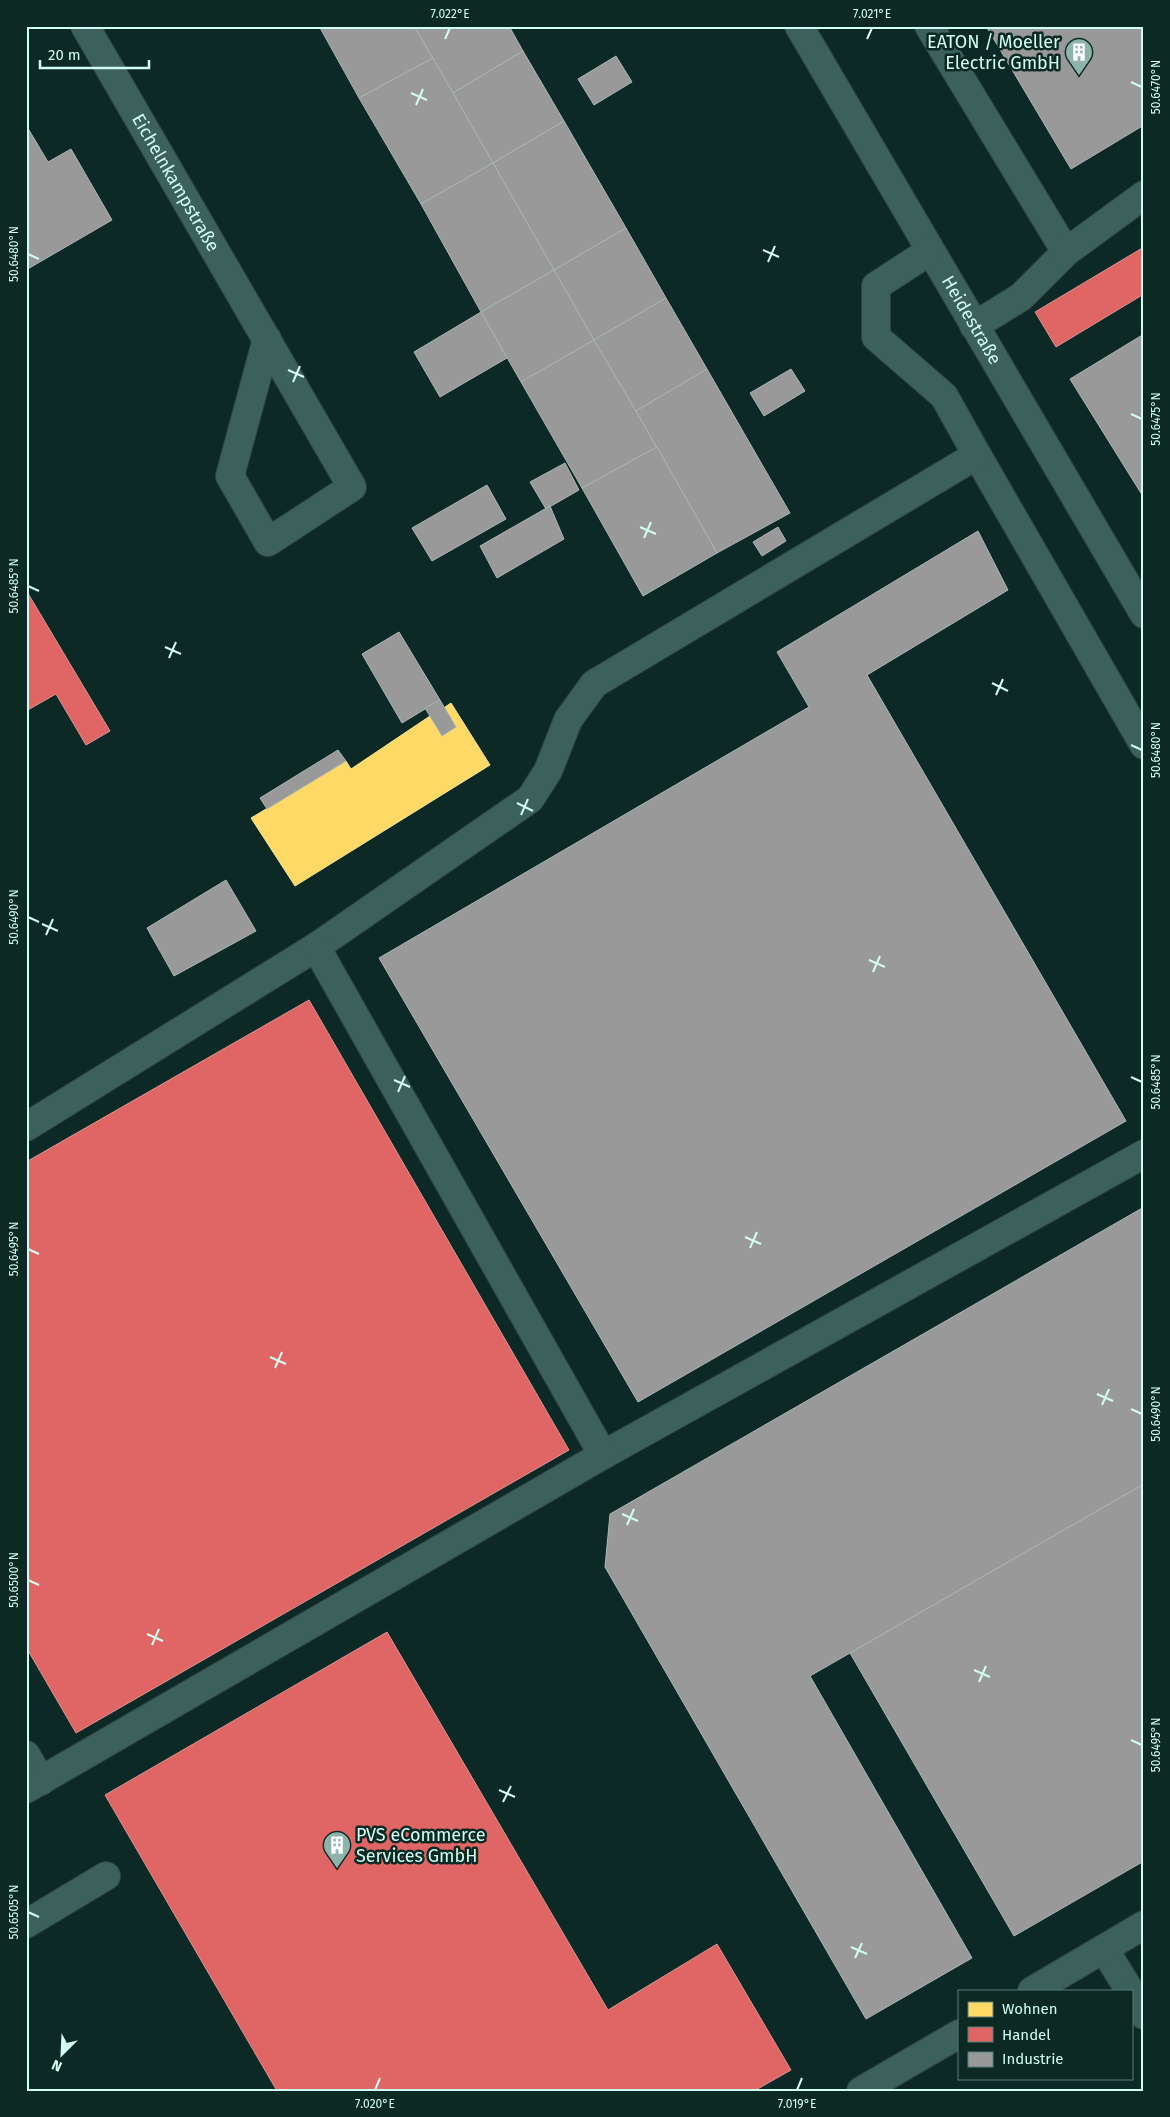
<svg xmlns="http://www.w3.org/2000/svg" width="1170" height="2117" font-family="'Fira Sans',sans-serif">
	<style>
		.homes { fill: #ffd966; stroke: #f2e490 }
		.shops { fill: #e06666; stroke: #dc9390 }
		.industry { fill: #999; stroke: #aab7b4 }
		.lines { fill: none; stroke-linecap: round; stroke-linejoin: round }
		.minor-casing { stroke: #2f4441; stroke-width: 30 }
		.minor { stroke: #3c605b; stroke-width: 28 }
		.ticks { fill: none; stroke: #d2fdf2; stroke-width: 2 }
		.labels { text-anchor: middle; stroke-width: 5; stroke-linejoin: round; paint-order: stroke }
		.poi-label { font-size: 18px; fill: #d2fdf2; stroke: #0c2924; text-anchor: end }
		.street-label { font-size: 18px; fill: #d2fdf2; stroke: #0c2924 }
		.neatline { fill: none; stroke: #d2fdf2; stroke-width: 2 }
		.ticks-label { font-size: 12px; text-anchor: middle; fill: #d2fdf2 }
	</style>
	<rect width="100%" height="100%" fill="#0d2926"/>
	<path class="homes" d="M 451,703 L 490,765 L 295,886 L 251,818 L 346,761 L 351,769 L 430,716 L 442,736 L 456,727 L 445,707 Z"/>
	<g class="shops">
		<path d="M 1144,247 L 1144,294 L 1056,347 L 1035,312 Z"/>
		<path d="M 26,590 L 110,731 L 86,745 L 56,694 L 26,711 Z"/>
		<path d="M 309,1000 L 569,1450 L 76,1733 L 26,1647 L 26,1162 Z"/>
		<path d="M 387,1632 L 608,2010 L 717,1944 L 791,2070 L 754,2091 L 277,2091 L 105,1795 Z"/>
	</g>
	<g class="industry">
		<path d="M 319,26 L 414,26 L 433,58 L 359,98 Z"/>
		<path d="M 414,26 L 509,26 L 523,51 L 453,93 Z"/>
		<path d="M 986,26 L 1144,26 L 1144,125 L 1071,169 Z"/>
		<path d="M 523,51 L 564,121 L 493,163 L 453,93 Z"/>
		<path d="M 616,56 L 632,82 L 594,105 L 578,79 Z"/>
		<path d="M 433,58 L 493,163 L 421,204 L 359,98 Z"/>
		<path d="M 564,121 L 626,228 L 554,270 L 493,163 Z"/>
		<path d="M 26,125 L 48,162 L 71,149 L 112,220 L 26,270 Z"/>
		<path d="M 493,163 L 554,270 L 481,312 L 421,204 Z"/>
		<path d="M 626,228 L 666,298 L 594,340 L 554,270 Z"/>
		<path d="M 554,270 L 594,340 L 521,382 L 481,312 Z"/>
		<path d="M 666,298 L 707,369 L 636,411 L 594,340 Z"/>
		<path d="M 481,312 L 507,358 L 440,397 L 414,352 Z"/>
		<path d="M 1144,334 L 1144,498 L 1070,379 Z"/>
		<path d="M 594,340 L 657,447 L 582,488 L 521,382 Z"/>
		<path d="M 707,369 L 790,513 L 717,553 L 636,411 Z"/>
		<path d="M 791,369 L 805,391 L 764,416 L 750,393 Z"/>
		<path d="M 657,447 L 717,553 L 643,596 L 582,488 Z"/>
		<path d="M 565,463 L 579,490 L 546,509 L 530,482 Z"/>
		<path d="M 487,485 L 506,519 L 432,561 L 412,528 Z"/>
		<path d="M 550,506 L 564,539 L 497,578 L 480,546 Z"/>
		<path d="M 778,527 L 786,541 L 762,556 L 753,542 Z"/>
		<path d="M 978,531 L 1008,590 L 867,675 L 1126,1121 L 638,1402 L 379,958 L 809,707 L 777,652 Z"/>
		<path d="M 399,632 L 440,700 L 402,723 L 362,654 Z"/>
		<path d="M 440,700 L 456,727 L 442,736 L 425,708 Z"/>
		<path d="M 338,750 L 346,761 L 267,809 L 260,798 Z"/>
		<path d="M 226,880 L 256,931 L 174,976 L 147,928 Z"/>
		<path d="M 1144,1207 L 1144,1484 L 810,1676 L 972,1958 L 866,2019 L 605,1567 L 610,1514 Z"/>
		<path d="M 1144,1484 L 1144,1861 L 1014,1936 L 850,1653 Z"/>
	</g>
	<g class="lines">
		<g class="minor-casing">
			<g id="minor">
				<path id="s1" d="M 85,26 L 352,487 L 268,542 L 230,476 L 267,339"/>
				<path id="s2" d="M 799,26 L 1144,614"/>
				<path d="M 929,26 L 1066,252 L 1021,297 L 974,326"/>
				<path d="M 1066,252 L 1144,195"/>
				<path d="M 977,455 L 1144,745"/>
				<path d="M 26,1127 L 316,947 L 530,799 L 548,771 L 568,720 L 594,684 L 977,455 L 944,396 L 876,337 L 876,286 L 930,251"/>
				<path d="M 603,1455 L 1144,1154"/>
				<path d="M 26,1755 L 41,1781"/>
				<path d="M 26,1789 L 603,1455 L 316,947"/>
				<path d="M 26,1924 L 106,1876"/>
				<path d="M 1104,1949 L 1130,1991"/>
				<path d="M 1032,1991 L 1144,1925"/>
				<path d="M 1131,1993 L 1144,2015"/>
				<path d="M 861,2091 L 959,2034"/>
			</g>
		</g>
		<use href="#minor" class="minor"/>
	</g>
	<path class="ticks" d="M 445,39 L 450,28M 867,39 L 872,28M 1131,82 L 1142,87M 411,93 L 427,100M 416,105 L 423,89M 763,250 L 779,257M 28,254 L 39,259M 768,262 L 775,246M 288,370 L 304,377M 293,382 L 300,366M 1131,414 L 1142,419M 640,527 L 656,534M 644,538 L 651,522M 28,586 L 39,591M 165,647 L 181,654M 169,658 L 176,642M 992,683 L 1008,691M 996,695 L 1003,679M 1131,745 L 1142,750M 517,803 L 533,811M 521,815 L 528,799M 28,917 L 39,922M 42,924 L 58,931M 46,935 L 53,919M 869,960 L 885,967M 873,972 L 880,956M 1131,1077 L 1142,1082M 394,1080 L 410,1087M 398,1092 L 405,1076M 745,1237 L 761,1244M 750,1248 L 757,1232M 28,1249 L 39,1254M 270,1357 L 286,1364M 275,1368 L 282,1352M 1097,1394 L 1113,1401M 1102,1405 L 1109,1389M 1131,1409 L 1142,1414M 622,1514 L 638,1521M 627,1525 L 634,1509M 28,1580 L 39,1585M 147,1634 L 163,1641M 152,1645 L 159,1629M 974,1670 L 990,1677M 979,1682 L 986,1666M 1131,1740 L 1142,1745M 499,1790 L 515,1797M 503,1802 L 511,1786M 28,1912 L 39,1917M 851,1947 L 867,1954M 855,1958 L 862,1943M 375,2090 L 380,2078M 797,2090 L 802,2078"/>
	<defs>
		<g id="building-pin" transform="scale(1.4375)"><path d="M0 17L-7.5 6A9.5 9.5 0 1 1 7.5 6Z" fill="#8db3ab" stroke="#0c2924"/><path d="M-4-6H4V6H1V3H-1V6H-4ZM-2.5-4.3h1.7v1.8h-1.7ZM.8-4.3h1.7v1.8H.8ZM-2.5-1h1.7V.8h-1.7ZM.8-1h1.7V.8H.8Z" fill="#fff"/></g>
	</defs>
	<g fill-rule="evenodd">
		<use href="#building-pin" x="1079" y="52"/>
		<use href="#building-pin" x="337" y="1845"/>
	</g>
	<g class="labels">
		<g class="poi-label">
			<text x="1060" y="48">EATON / Moeller<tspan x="1060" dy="21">Electric GmbH</tspan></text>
			<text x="356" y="1841" text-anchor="start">PVS eCommerce<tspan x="356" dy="21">Services GmbH</tspan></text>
		</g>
		<g class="street-label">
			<text dy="6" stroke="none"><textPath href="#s1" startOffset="181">Eichelnkampstraße</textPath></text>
			<text dy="6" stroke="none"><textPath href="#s2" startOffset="341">Heidestraße</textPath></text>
		</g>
	</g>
	<rect width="1170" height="2117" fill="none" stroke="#0c2924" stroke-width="55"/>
	<rect x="958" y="1990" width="175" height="90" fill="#0c2924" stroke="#5b7e76"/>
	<rect x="968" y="2002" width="25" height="15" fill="#ffd966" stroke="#5b7e76"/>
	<text x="1002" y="2014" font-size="15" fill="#d2fdf2">Wohnen</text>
	<rect x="968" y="2027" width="25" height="15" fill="#e06666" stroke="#5b7e76"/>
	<text x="1002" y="2040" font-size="15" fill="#d2fdf2">Handel</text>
	<rect x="968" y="2052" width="25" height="15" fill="#999999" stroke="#5b7e76"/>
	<text x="1002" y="2064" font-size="15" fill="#d2fdf2">Industrie</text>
	<g transform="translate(62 2054) rotate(204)" stroke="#0c2924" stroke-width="4" paint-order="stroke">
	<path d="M0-4L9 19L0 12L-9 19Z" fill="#d2fdf2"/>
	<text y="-8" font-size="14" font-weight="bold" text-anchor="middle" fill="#d2fdf2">N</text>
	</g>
	<path d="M40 60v8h109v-8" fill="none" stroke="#d2fdf2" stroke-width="2.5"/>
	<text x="48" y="60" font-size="15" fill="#d2fdf2" stroke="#0c2924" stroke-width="4" paint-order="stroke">20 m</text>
	<rect x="28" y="28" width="1114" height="2062" class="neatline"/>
	<g class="ticks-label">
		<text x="450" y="18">7.022°E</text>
		<text x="872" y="18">7.021°E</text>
		<text transform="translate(1156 87) rotate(-90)" y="4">50.6470°N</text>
		<text transform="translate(14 254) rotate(-90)" y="4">50.6480°N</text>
		<text transform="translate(1156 419) rotate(-90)" y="4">50.6475°N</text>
		<text transform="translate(14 586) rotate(-90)" y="4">50.6485°N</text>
		<text transform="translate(1156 750) rotate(-90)" y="4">50.6480°N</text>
		<text transform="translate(14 917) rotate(-90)" y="4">50.6490°N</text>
		<text transform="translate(1156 1082) rotate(-90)" y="4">50.6485°N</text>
		<text transform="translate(14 1249) rotate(-90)" y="4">50.6495°N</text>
		<text transform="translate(1156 1414) rotate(-90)" y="4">50.6490°N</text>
		<text transform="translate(14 1580) rotate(-90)" y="4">50.6500°N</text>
		<text transform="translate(1156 1745) rotate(-90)" y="4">50.6495°N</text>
		<text transform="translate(14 1912) rotate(-90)" y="4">50.6505°N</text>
		<text x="375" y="2108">7.020°E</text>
		<text x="797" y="2108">7.019°E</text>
	</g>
</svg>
